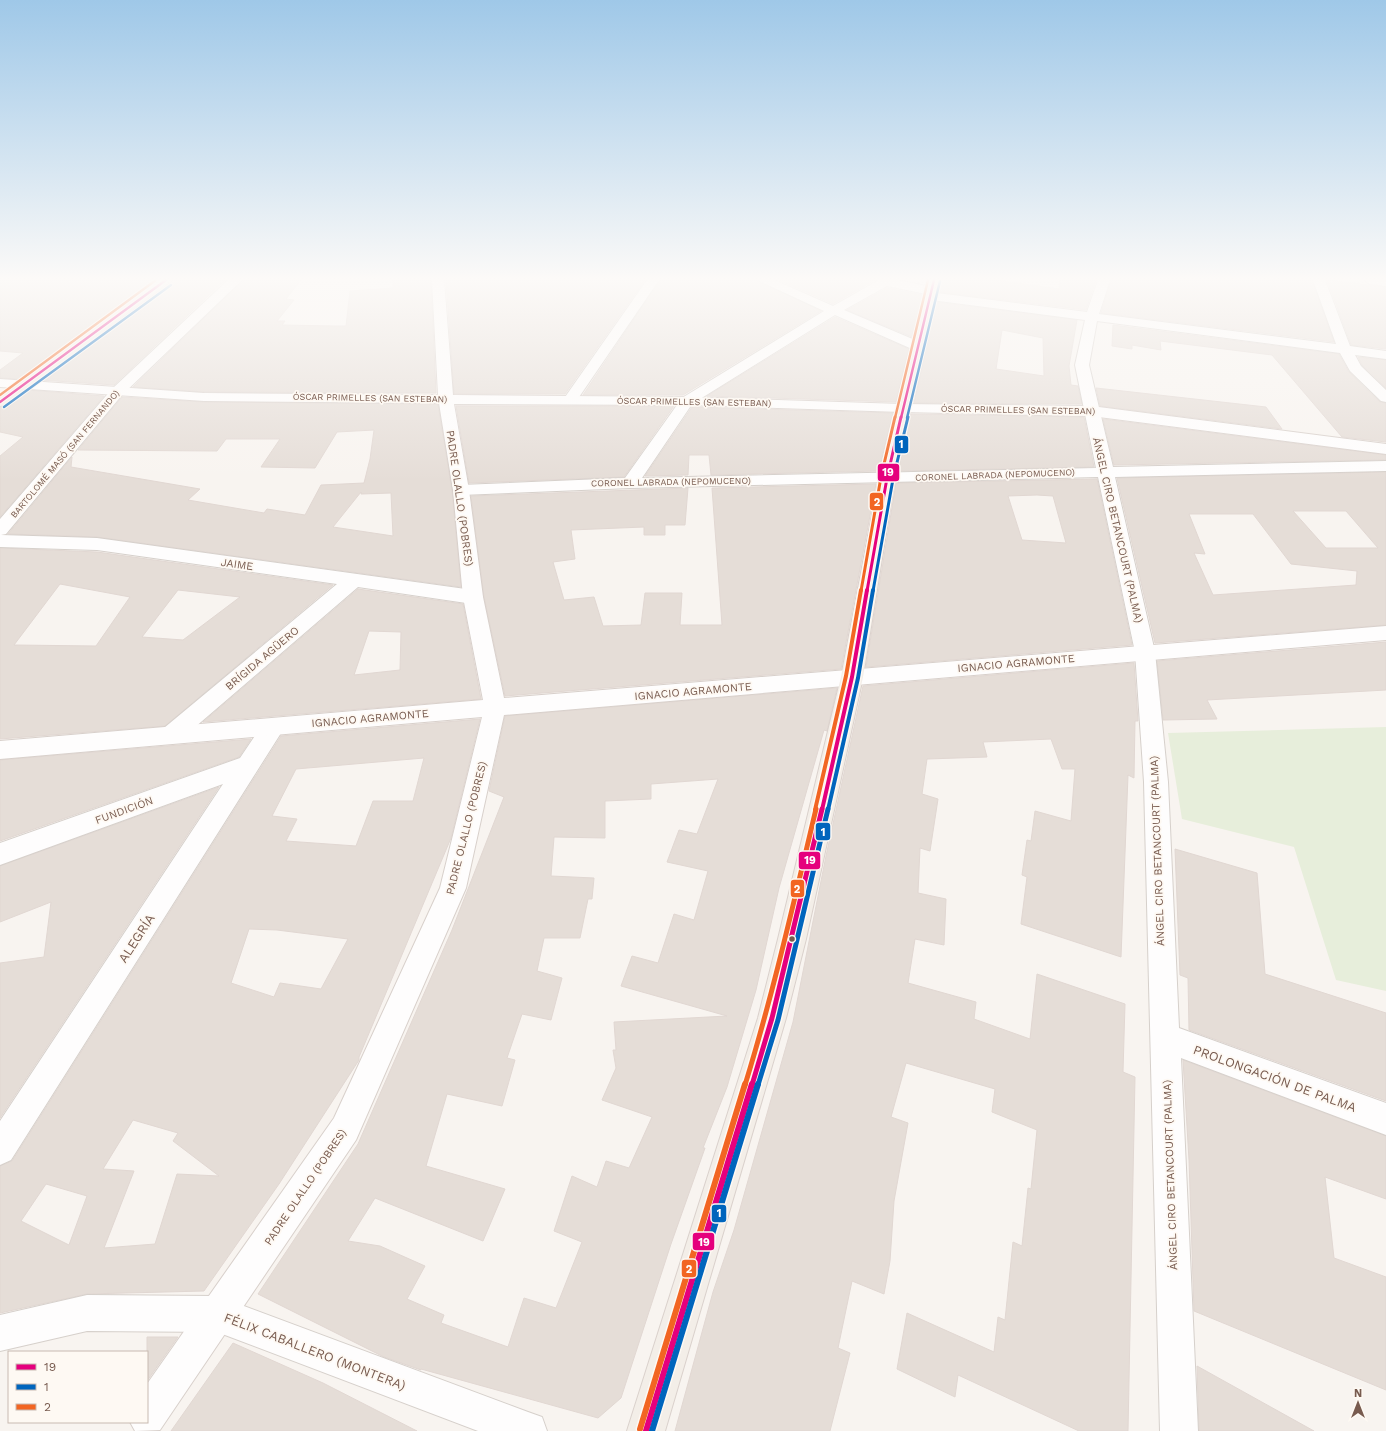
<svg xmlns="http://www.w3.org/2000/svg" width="1386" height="1431" font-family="'Work Sans',sans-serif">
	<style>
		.green { fill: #e7eedb }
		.building { fill: #e5ddd7; stroke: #e1d7d2; fill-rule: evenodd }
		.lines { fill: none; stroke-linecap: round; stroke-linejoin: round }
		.street-casing { stroke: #d6d0cb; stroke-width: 2 }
		.secondary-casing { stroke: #d8d0cb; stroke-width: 2 }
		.primary-casing { stroke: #dad1cc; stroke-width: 2 }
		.street { fill: #fefdfd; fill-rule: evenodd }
		.secondary { fill: #fefdfd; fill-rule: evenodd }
		.primary { fill: #f3eee8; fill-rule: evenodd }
		.bus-1-far4-casing { stroke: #fef9f3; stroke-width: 4.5 }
		.bus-1-far3-casing { stroke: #fef9f3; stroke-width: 5.5 }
		.bus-1-far2-casing { stroke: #fef9f3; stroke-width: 7 }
		.bus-1-far1-casing { stroke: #fef9f3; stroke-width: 8 }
		.bus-1-casing { stroke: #fef9f3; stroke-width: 9 }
		.bus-2-far4-casing { stroke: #fef9f3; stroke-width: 4.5 }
		.bus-2-far3-casing { stroke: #fef9f3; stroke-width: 5.5 }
		.bus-2-far2-casing { stroke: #fef9f3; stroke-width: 7 }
		.bus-2-far1-casing { stroke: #fef9f3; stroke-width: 8 }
		.bus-2-casing { stroke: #fef9f3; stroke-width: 9 }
		.bus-3-far4-casing { stroke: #fef9f3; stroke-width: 4.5 }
		.bus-3-far3-casing { stroke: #fef9f3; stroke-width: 5.5 }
		.bus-3-far2-casing { stroke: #fef9f3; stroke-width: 7 }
		.bus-3-far1-casing { stroke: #fef9f3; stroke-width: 8 }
		.bus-3-casing { stroke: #fef9f3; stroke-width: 9 }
		.bus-1-far4 { stroke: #e5007d; stroke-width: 2.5 }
		.bus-1-far3 { stroke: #e5007d; stroke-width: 3 }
		.bus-1-far2 { stroke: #e5007d; stroke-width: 4 }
		.bus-1-far1 { stroke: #e5007d; stroke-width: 5 }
		.bus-1 { stroke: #e5007d; stroke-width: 6 }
		.bus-2-far4 { stroke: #0065bd; stroke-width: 2.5 }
		.bus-2-far3 { stroke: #0065bd; stroke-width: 3 }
		.bus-2-far2 { stroke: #0065bd; stroke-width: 4 }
		.bus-2-far1 { stroke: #0065bd; stroke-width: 5 }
		.bus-2 { stroke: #0065bd; stroke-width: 6 }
		.bus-3-far4 { stroke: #f26522; stroke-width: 2.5 }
		.bus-3-far3 { stroke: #f26522; stroke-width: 3 }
		.bus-3-far2 { stroke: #f26522; stroke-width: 4 }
		.bus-3-far1 { stroke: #f26522; stroke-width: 5 }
		.bus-3 { stroke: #f26522; stroke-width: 6 }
		.bus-dot { fill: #785b4f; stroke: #fef9f3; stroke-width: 1.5 }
		.labels { text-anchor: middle; stroke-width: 3.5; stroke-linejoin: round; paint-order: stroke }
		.far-street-label { font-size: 9px; fill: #785b4f; stroke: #fef9f3 }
		.street-label { font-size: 11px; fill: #785b4f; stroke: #fef9f3 }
		.near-street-label { font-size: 13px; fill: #785b4f; stroke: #fef9f3 }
		.line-badge { stroke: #fef9f3; stroke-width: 1.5 }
		.badge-label { font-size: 11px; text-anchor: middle; font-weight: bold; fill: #fff }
	</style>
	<rect width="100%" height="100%" fill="#f8f4f0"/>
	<path class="green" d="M 1386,727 L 1386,991 L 1336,980 L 1294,847 L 1182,819 L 1168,733 Z"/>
	<g class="building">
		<path d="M 0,280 L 156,280 L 20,379 L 0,378 L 0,370 L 23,353 L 0,351 Z"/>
		<path d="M 174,280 L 225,280 L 114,385 L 41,380 Z"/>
		<path d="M 243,280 L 301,280 L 286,299 L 294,300 L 277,321 L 285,321 L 282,325 L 335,326 L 346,326 L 350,291 L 393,288 L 393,280 L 431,280 L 436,393 L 204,392 L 133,387 Z"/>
		<path d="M 446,280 L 645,280 L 565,394 L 454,394 Z"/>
		<path d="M 660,280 L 756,280 L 821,311 L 683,395 L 583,395 Z"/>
		<path d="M 779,280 L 875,280 L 833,304 Z"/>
		<path d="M 941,280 L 996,280 L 1059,289 L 1060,280 L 1096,280 L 1086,310 L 939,292 Z"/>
		<path d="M 1111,280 L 1312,280 L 1334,342 L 1101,313 Z"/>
		<path d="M 1327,280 L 1386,287 L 1386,349 L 1351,345 Z"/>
		<path d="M 887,288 L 923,295 L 912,337 L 847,310 Z"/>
		<path d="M 936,302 L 1077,320 L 1069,366 L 1071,385 L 1078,386 L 1082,404 L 914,403 ZM 1002,330 L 1043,338 L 1044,376 L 996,369 Z"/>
		<path d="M 835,317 L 909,349 L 896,402 L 707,396 Z"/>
		<path d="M 1113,325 L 1339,354 L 1349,372 L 1380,402 L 1386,403 L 1386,442 L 1342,437 L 1272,355 L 1160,341 L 1161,350 L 1132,345 L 1132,349 L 1112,346 Z"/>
		<path d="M 1358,357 L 1386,360 L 1386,388 L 1362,365 Z"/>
		<path d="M 1096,388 L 1266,407 L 1282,429 L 1100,406 Z"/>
		<path d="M 27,390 L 104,396 L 0,517 L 0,456 L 23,437 L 0,432 L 0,407 L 6,406 Z"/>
		<path d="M 122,397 L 204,402 L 438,404 L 452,490 L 461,587 L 97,537 L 8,534 L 72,457 L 71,467 L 200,489 L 188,500 L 264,513 L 267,509 L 305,515 L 321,485 L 364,483 L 370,459 L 374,430 L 337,432 L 315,468 L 261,467 L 280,439 L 226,439 L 217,451 L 78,450 ZM 361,492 L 361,494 L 391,493 L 393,536 L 333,527 Z"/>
		<path d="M 456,406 L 674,406 L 624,477 L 469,483 Z"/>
		<path d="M 692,407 L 893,413 L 879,471 L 711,475 L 709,455 L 689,455 L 688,475 L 645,476 Z"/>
		<path d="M 911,414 L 1084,417 L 1094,467 L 898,471 Z"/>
		<path d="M 1103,419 L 1386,455 L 1386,460 L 1114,465 Z"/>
		<path d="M 1386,472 L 1386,625 L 1155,643 L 1117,478 ZM 1293,511 L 1346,511 L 1378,548 L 1326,548 ZM 1189,514 L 1253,514 L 1291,564 L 1357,571 L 1356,585 L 1213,595 L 1194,553 L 1205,554 Z"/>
		<path d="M 1097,479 L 1132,645 L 866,667 L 896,483 ZM 1037,495 L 1053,496 L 1066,543 L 1022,540 L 1008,496 Z"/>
		<path d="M 876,484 L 841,669 L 505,696 L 484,597 L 471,496 L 688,488 L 685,525 L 665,525 L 665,535 L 644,535 L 644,527 L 571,530 L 575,559 L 553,562 L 564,600 L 594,597 L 603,626 L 641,625 L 645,593 L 682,593 L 680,625 L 722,625 L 712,488 Z"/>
		<path d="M 0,548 L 97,552 L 333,585 L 165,726 L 0,739 ZM 60,584 L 130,597 L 96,646 L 14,645 ZM 178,590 L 240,597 L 183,640 L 142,637 Z"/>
		<path d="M 358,589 L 463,604 L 481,699 L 203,722 ZM 369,631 L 401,632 L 400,670 L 354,675 Z"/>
		<path d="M 1386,642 L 1386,690 L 1207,700 L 1217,719 L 1163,720 L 1157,661 Z"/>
		<path d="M 1134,663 L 1138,721 L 1135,721 L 1134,778 L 1128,775 L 1121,957 L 1021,924 L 1027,877 L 1022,875 L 1027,840 L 1031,841 L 1035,811 L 1071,821 L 1075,769 L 1062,769 L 1051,739 L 983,742 L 987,757 L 927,759 L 922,794 L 938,799 L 930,851 L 920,848 L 918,893 L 946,899 L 944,945 L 915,939 L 908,983 L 976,1002 L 974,1019 L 1030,1039 L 1037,974 L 1125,1004 L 1123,1072 L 1135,1077 L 1128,1431 L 1079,1431 L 958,1375 L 955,1397 L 897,1369 L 907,1313 L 994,1352 L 998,1317 L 1005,1320 L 1013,1242 L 1022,1246 L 1028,1188 L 1031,1189 L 1037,1130 L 992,1112 L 995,1089 L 906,1063 L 891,1117 L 908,1123 L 894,1201 L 890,1261 L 884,1294 L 852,1281 L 838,1348 L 850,1353 L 830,1431 L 675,1431 L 713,1292 L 734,1230 L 793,1022 L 826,856 L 863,686 Z"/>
		<path d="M 837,688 L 827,731 L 824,730 L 779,888 L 756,990 L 727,1087 L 703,1148 L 705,1148 L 671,1244 L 621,1398 L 598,1418 L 421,1369 L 421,1370 L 384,1357 L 258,1294 L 358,1144 L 452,930 L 504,797 L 489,791 L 505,716 ZM 718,779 L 697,834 L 679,830 L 667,862 L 708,871 L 694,920 L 674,914 L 658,963 L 632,956 L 621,986 L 727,1016 L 614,1022 L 616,1050 L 613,1050 L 616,1068 L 602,1100 L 652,1117 L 629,1168 L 606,1161 L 597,1187 L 572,1176 L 554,1231 L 582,1242 L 556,1308 L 524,1298 L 508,1347 L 441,1323 L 444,1315 L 407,1299 L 425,1266 L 380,1246 L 348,1241 L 375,1198 L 483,1241 L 505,1189 L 426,1166 L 447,1094 L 502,1106 L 515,1060 L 507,1058 L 522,1014 L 551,1020 L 562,978 L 537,971 L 544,938 L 580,938 L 588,899 L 592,899 L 594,878 L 551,876 L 554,837 L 605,838 L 605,801 L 651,799 L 651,784 Z"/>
		<path d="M 480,719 L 451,838 L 359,1057 L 359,1060 L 279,1184 L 204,1291 L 87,1294 L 0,1313 L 0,1166 L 12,1161 L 281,736 ZM 424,758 L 413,801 L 373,801 L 356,846 L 286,841 L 297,819 L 272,816 L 296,769 ZM 249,929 L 277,930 L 348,939 L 321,989 L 280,983 L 274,997 L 231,983 ZM 133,1120 L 178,1133 L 173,1141 L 219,1176 L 177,1174 L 155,1244 L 104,1248 L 134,1171 L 103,1169 ZM 46,1184 L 87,1196 L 69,1245 L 21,1221 Z"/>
		<path d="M 251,739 L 239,757 L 0,841 L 0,760 Z"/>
		<path d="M 219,787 L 0,1118 L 0,963 L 44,957 L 51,902 L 0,922 L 0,866 Z"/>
		<path d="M 1175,849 L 1257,873 L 1265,974 L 1386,1013 L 1386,1101 L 1189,1030 L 1188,978 L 1180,975 Z"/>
		<path d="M 1183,1060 L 1386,1136 L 1386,1199 L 1325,1177 L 1334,1258 L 1386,1277 L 1386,1390 L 1194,1311 L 1189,1160 Z"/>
		<path d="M 147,1337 L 178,1337 L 147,1381 Z"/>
		<path d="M 233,1343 L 323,1383 L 417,1431 L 171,1431 Z"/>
		<path d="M 1197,1366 L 1314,1431 L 1199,1431 Z"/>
	</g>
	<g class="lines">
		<g class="street-casing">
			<g id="street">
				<path d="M 228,280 L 242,280 L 122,395 L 6,534 L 1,535 L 97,538 L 473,590 L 480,592 L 483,597 L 480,602 L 473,604 L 358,587 L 180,740 L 172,743 L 164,740 L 161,734 L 164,728 L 337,584 L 97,550 L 0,547 L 0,519 L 112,389 Z"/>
				<path d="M 647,280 L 659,280 L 575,403 L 565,403 L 563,400 Z"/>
				<path d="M 757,280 L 774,280 L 833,306 L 879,280 L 897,280 L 936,288 L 938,291 L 937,293 L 1087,312 L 1098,280 L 1110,280 L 1099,314 L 1336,344 L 1313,280 L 1325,280 L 1350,346 L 1386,351 L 1386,359 L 1355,355 L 1361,366 L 1386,390 L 1386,402 L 1381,401 L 1350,371 L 1340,353 L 1097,321 L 1089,365 L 1113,467 L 1386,461 L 1386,471 L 1115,477 L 1155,652 L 1168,782 L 1179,1028 L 1386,1103 L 1386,1135 L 1181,1058 L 1198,1431 L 1160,1431 L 1144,782 L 1135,652 L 1098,477 L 630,488 L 461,495 L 455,494 L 453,490 L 455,486 L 461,485 L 625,478 L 682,398 L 824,311 ZM 887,286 L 926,294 L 925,296 L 927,299 L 931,300 L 1085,320 L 1075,365 L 1096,468 L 642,478 L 692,404 L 835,315 L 912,349 L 922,349 L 924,346 L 922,343 L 844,310 Z"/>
				<path d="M 1364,280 L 1386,280 L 1386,286 L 1370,284 Z"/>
				<path d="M 273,718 L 281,721 L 284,727 L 281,733 L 11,1160 L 0,1165 L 0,1121 L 223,784 L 0,865 L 0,843 L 240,758 L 265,721 Z"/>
				<path d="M 87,1295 L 217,1296 L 528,1412 L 542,1417 L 547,1431 L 478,1431 L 217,1332 L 87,1331 L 0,1351 L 0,1315 Z"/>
			</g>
		</g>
		<g class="secondary-casing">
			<path id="secondary" d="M 432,280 L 444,280 L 453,395 L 687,397 L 902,404 L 1091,406 L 1386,444 L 1386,454 L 1091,416 L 902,412 L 687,405 L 454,404 L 469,490 L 483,597 L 504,698 L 1386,626 L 1386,640 L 504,715 L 466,888 L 356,1140 L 160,1430 L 135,1431 L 130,1422 L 147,1422 L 147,1384 L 334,1118 L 440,888 L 482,717 L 0,759 L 0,741 L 483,700 L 463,597 L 453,490 L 439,403 L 204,401 L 0,387 L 0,379 L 204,393 L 438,395 Z"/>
		</g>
		<g class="primary-casing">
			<g id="primary">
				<path d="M 159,280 L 173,280 L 5,405 L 0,406 L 0,395 Z"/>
				<path d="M 928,280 L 940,280 L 895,478 L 863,677 L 806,939 L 786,1018 L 665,1431 L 627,1431 L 758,1018 L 778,939 L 841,677 L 879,478 Z"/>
			</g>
		</g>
		<use href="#street" class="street"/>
		<use href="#secondary" class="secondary"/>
		<use href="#primary" class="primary"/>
		<g class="bus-1-far4-casing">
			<g id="bus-1-far4">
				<path d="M 0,402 L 166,280"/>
				<path d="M 901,418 L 934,280"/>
			</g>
		</g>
		<g class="bus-1-far3-casing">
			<path id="bus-1-far3" d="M 867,591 L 887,478 L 901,417"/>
		</g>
		<g class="bus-1-far2-casing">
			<path id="bus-1-far2" d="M 822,810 L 852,677 L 867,590"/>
		</g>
		<g class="bus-1-far1-casing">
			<path id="bus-1-far1" d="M 752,1085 L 772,1018 L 822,809"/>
		</g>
		<g class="bus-1-casing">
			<path id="bus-1" d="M 646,1431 L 752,1084"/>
		</g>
		<g class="bus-2-far4-casing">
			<g id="bus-2-far4">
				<path d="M 4,407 L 171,285"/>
				<path d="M 907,418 L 940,281"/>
			</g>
		</g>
		<g class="bus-2-far3-casing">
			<path id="bus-2-far3" d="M 873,591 L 893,479 L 908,417"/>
		</g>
		<g class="bus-2-far2-casing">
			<path id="bus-2-far2" d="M 828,810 L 858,678 L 873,590"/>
		</g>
		<g class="bus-2-far1-casing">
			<path id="bus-2-far1" d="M 758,1085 L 778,1020 L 828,809"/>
		</g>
		<g class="bus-2-casing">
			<path id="bus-2" d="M 652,1431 L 758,1084"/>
		</g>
		<g class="bus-3-far4-casing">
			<g id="bus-3-far4">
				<path d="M 0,395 L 156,280"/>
				<path d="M 895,418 L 928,280"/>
			</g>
		</g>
		<g class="bus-3-far3-casing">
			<path id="bus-3-far3" d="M 861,591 L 881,477 L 895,417"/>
		</g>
		<g class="bus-3-far2-casing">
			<path id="bus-3-far2" d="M 815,810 L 846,676 L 861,590"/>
		</g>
		<g class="bus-3-far1-casing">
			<path id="bus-3-far1" d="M 745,1085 C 773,994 794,901 816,809"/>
		</g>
		<g class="bus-3-casing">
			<path id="bus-3" d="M 640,1429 L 745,1084"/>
		</g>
		<use href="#bus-1-far4" class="bus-1-far4"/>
		<use href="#bus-1-far3" class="bus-1-far3"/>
		<use href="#bus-1-far2" class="bus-1-far2"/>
		<use href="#bus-1-far1" class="bus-1-far1"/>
		<use href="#bus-1" class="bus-1"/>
		<use href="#bus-2-far4" class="bus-2-far4"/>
		<use href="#bus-2-far3" class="bus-2-far3"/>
		<use href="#bus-2-far2" class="bus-2-far2"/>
		<use href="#bus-2-far1" class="bus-2-far1"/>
		<use href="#bus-2" class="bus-2"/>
		<use href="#bus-3-far4" class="bus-3-far4"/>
		<use href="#bus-3-far3" class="bus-3-far3"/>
		<use href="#bus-3-far2" class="bus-3-far2"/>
		<use href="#bus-3-far1" class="bus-3-far1"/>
		<use href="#bus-3" class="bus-3"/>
	</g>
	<linearGradient id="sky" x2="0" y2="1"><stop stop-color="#9fc8e8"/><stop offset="0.58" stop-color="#fcfaf8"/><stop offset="1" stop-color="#fcfaf8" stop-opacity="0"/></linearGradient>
	<rect width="1386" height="481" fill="url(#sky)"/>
	<circle class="bus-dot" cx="792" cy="939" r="3.5"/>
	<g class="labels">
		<g class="far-street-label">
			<text transform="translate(370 398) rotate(1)" y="3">ÓSCAR PRIMELLES (SAN ESTEBAN)</text>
			<text transform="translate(694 402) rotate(1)" y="3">ÓSCAR PRIMELLES (SAN ESTEBAN)</text>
			<text transform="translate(1018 410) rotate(1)" y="3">ÓSCAR PRIMELLES (SAN ESTEBAN)</text>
			<text transform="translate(65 454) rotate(-50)" y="3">BARTOLOMÉ MASÓ (SAN FERNANDO)</text>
			<text transform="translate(995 475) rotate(-2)" y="3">CORONEL LABRADA (NEPOMUCENO)</text>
			<text transform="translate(671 482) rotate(-1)" y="3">CORONEL LABRADA (NEPOMUCENO)</text>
		</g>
		<g class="street-label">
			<text transform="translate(460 498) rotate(82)" y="4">PADRE OLALLO (POBRES)</text>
			<text transform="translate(1118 530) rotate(77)" y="4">ÁNGEL CIRO BETANCOURT (PALMA)</text>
			<text transform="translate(237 564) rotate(8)" y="4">JAIME</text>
			<text transform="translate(262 658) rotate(-40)" y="4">BRÍGIDA AGÜERO</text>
			<text transform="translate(1016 663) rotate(-5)" y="4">IGNACIO AGRAMONTE</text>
			<text transform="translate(693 691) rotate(-5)" y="4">IGNACIO AGRAMONTE</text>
			<text transform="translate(370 718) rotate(-5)" y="4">IGNACIO AGRAMONTE</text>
			<text transform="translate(124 810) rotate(-20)" y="4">FUNDICIÓN</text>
			<text transform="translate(466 828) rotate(-76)" y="4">PADRE OLALLO (POBRES)</text>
			<text transform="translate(1157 851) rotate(-92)" y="4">ÁNGEL CIRO BETANCOURT (PALMA)</text>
			<text transform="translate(1170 1175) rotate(-92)" y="4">ÁNGEL CIRO BETANCOURT (PALMA)</text>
			<text transform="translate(305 1187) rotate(-56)" y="4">PADRE OLALLO (POBRES)</text>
		</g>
		<g class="near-street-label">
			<text transform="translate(136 938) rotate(-57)" y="5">ALEGRÍA</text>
			<text transform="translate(1275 1078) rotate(20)" y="5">PROLONGACIÓN DE PALMA</text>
			<text transform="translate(315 1351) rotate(21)" y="5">FÉLIX CABALLERO (MONTERA)</text>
		</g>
	</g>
	<g class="line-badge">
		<rect x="894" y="435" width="15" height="19" rx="4" fill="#0065bd"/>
		<rect x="877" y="463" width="23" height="19" rx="4" fill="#e5007d"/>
		<rect x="869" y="492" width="15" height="19" rx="4" fill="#f26522"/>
		<rect x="815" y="822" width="16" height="19" rx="4" fill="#0065bd"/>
		<rect x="798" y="851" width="23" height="19" rx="4" fill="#e5007d"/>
		<rect x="790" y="879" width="15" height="19" rx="4" fill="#f26522"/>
		<rect x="711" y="1204" width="16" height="19" rx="4" fill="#0065bd"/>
		<rect x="692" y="1232" width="23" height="19" rx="4" fill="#e5007d"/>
		<rect x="681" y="1259" width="16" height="19" rx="4" fill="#f26522"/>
	</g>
	<g class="badge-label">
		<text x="901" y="448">1</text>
		<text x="888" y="476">19</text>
		<text x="877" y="506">2</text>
		<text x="823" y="836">1</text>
		<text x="810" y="864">19</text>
		<text x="797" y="893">2</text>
		<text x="719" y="1217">1</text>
		<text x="704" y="1246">19</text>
		<text x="689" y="1273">2</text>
	</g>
	<rect x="8" y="1351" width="140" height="72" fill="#fef9f3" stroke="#c8bab1"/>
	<rect x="16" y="1364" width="20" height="6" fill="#e5007d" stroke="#c8bab1"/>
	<text x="44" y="1371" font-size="12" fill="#785b4f">19</text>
	<rect x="16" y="1384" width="20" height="6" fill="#0065bd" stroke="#c8bab1"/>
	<text x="44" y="1391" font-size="12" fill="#785b4f">1</text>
	<rect x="16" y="1404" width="20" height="6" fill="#f26522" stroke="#c8bab1"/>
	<text x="44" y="1411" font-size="12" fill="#785b4f">2</text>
	<g transform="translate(1358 1403)" stroke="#fef9f3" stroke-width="3" paint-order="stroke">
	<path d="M0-3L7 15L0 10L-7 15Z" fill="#785b4f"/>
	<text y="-6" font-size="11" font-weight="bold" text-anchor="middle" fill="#785b4f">N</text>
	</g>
</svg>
